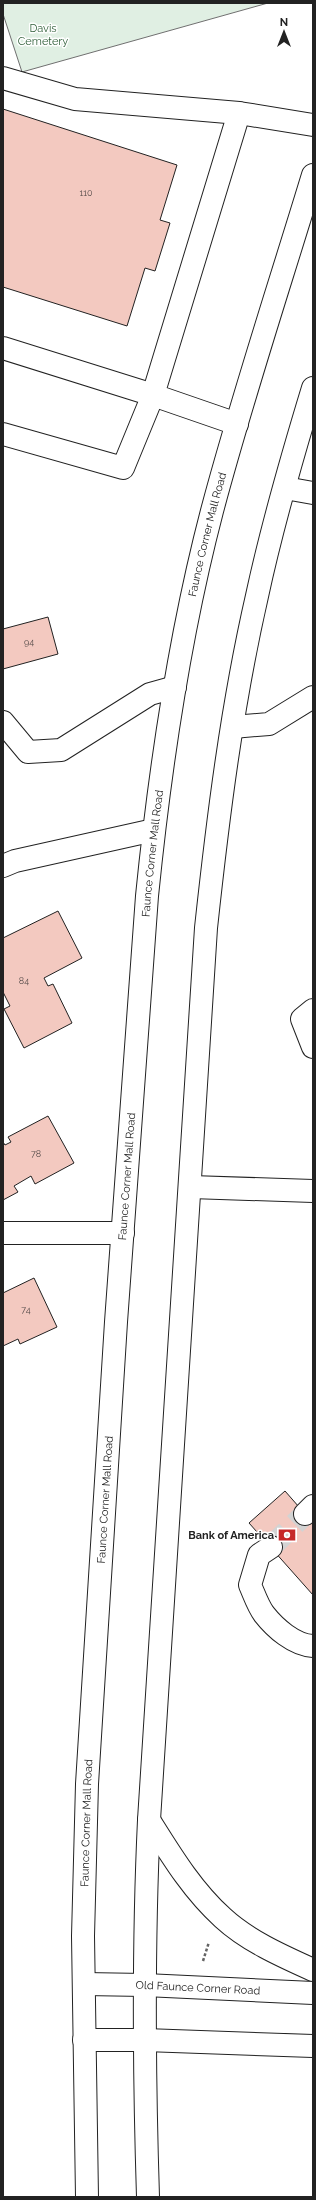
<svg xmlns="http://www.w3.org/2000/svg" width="316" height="2200" font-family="Raleway,sans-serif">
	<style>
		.green { fill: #e0efe3; stroke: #6f6f6f }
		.building { fill: #f3c9c0; stroke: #222 }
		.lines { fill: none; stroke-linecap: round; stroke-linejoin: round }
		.minor-tunnel { stroke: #d3d3d3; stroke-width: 22; stroke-dasharray: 22 11; stroke-linecap: butt }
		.minor-casing { stroke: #222; stroke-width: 24 }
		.major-casing { stroke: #222; stroke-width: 24 }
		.path { stroke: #646464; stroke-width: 2.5; stroke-dasharray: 3 2; stroke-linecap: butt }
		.minor { stroke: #fff; stroke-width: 22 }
		.major { stroke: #fff; stroke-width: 22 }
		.labels { text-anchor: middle; stroke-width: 3; stroke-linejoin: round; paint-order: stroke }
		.number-label { font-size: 9px; fill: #564c4a }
		.park-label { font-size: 11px; fill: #2f5e38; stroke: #fff }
		.street-label { font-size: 11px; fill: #222; stroke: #fff }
		.poi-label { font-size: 11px; font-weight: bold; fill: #222; stroke: #fff; text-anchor: end }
	</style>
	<rect width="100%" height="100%" fill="#fff"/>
	<path class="green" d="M 3,3 L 268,3 L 22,72 L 3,14 Z"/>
	<g class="building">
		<path d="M 3,109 L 177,165 L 160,220 L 170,223 L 155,271 L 145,268 L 127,326 L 3,287 Z"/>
		<path d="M 48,617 L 58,654 L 3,669 L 3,629 Z"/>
		<path d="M 58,911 L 82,958 L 44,978 L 48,986 L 53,984 L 72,1023 L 24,1048 L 4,1009 L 10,1006 L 3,992 L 3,938 Z"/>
		<path d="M 48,1116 L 74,1163 L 35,1184 L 31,1176 L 14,1186 L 18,1192 L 3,1200 L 3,1142 L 5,1145 L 11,1142 L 8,1137 Z"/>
		<path d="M 34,1278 L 57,1327 L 20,1344 L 18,1339 L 3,1346 L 3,1293 Z"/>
		<path d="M 285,1491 L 313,1523 L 313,1595 L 249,1523 Z"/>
	</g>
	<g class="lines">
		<path class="minor-tunnel" d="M 271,1547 L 305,1514"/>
		<g class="minor-casing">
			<g id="minor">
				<path d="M 3,78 L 75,99 L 239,113 L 313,125"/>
				<path d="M 3,348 L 153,395 L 123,468 L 3,434"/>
				<path d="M 237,424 L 153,395 L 239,113"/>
				<path d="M 285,488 L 313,493"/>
				<path d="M 3,722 L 28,752 L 61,750 L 150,694 L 175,687"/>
				<path d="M 233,727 L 269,724 L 313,697"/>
				<path d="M 3,866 L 15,861 L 154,830"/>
				<path d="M 313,1010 L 302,1019 L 313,1047"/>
				<path d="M 191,1187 L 313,1191"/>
				<path d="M 3,1233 L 123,1233"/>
				<path d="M 305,1514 L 313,1506"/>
				<path d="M 271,1547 L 259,1555 L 250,1585 C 254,1594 258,1606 264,1614 C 275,1628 294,1645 313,1646"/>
				<path id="s1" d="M 84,1984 L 145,1985 L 313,1993"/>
				<path d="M 84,2040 L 145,2040 L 313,2046"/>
			</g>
		</g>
		<g class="major-casing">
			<g id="major">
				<path d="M 149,1820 C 171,1855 192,1890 223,1918 C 248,1941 282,1956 313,1970"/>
				<path id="s2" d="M 87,2197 L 83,1936 L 87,1784 L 116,1322 L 147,896 C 160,767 179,637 212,511 C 242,398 279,287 313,175"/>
				<path d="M 148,2197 C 144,2071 143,1946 149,1820 L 206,928 C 218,817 232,705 257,596 C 272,526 292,457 313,388"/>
			</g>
		</g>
		<path class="path" d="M 203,1961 L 209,1942"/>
		<use href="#minor" class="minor"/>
		<use href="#major" class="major"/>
	</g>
	<defs>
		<g id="bank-bare" transform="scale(1.38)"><path d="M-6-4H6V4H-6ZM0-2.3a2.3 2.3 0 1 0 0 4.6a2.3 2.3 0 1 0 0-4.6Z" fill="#c62828" stroke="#fff" stroke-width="2.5" paint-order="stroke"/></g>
	</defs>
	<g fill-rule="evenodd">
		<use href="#bank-bare" x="287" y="1535"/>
	</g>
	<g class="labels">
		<g class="number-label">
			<text x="86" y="196">110</text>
			<text x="29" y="645">94</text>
			<text x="24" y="984">84</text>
			<text x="36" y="1157">78</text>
			<text x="26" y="1313">74</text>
		</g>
		<g class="park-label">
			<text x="43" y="32">Davis<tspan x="43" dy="13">Cemetery</tspan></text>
		</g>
		<g class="street-label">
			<text dy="4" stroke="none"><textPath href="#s2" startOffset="1670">Faunce Corner Mall Road</textPath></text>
			<text dy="4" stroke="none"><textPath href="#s2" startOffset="1346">Faunce Corner Mall Road</textPath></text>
			<text dy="4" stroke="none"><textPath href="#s2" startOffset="1022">Faunce Corner Mall Road</textPath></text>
			<text dy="4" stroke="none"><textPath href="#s2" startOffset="698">Faunce Corner Mall Road</textPath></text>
			<text dy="4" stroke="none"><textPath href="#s2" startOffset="374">Faunce Corner Mall Road</textPath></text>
			<text dy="4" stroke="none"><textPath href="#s1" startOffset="114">Old Faunce Corner Road</textPath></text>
		</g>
		<g class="poi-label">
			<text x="274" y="1539">Bank of America</text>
		</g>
	</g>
	<rect width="316" height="2200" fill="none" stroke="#222222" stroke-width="8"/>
	<g transform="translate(284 32)" stroke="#ffffff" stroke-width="3" paint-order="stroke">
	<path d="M0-3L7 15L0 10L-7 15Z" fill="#222222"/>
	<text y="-6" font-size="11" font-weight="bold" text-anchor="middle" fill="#222222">N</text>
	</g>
</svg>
